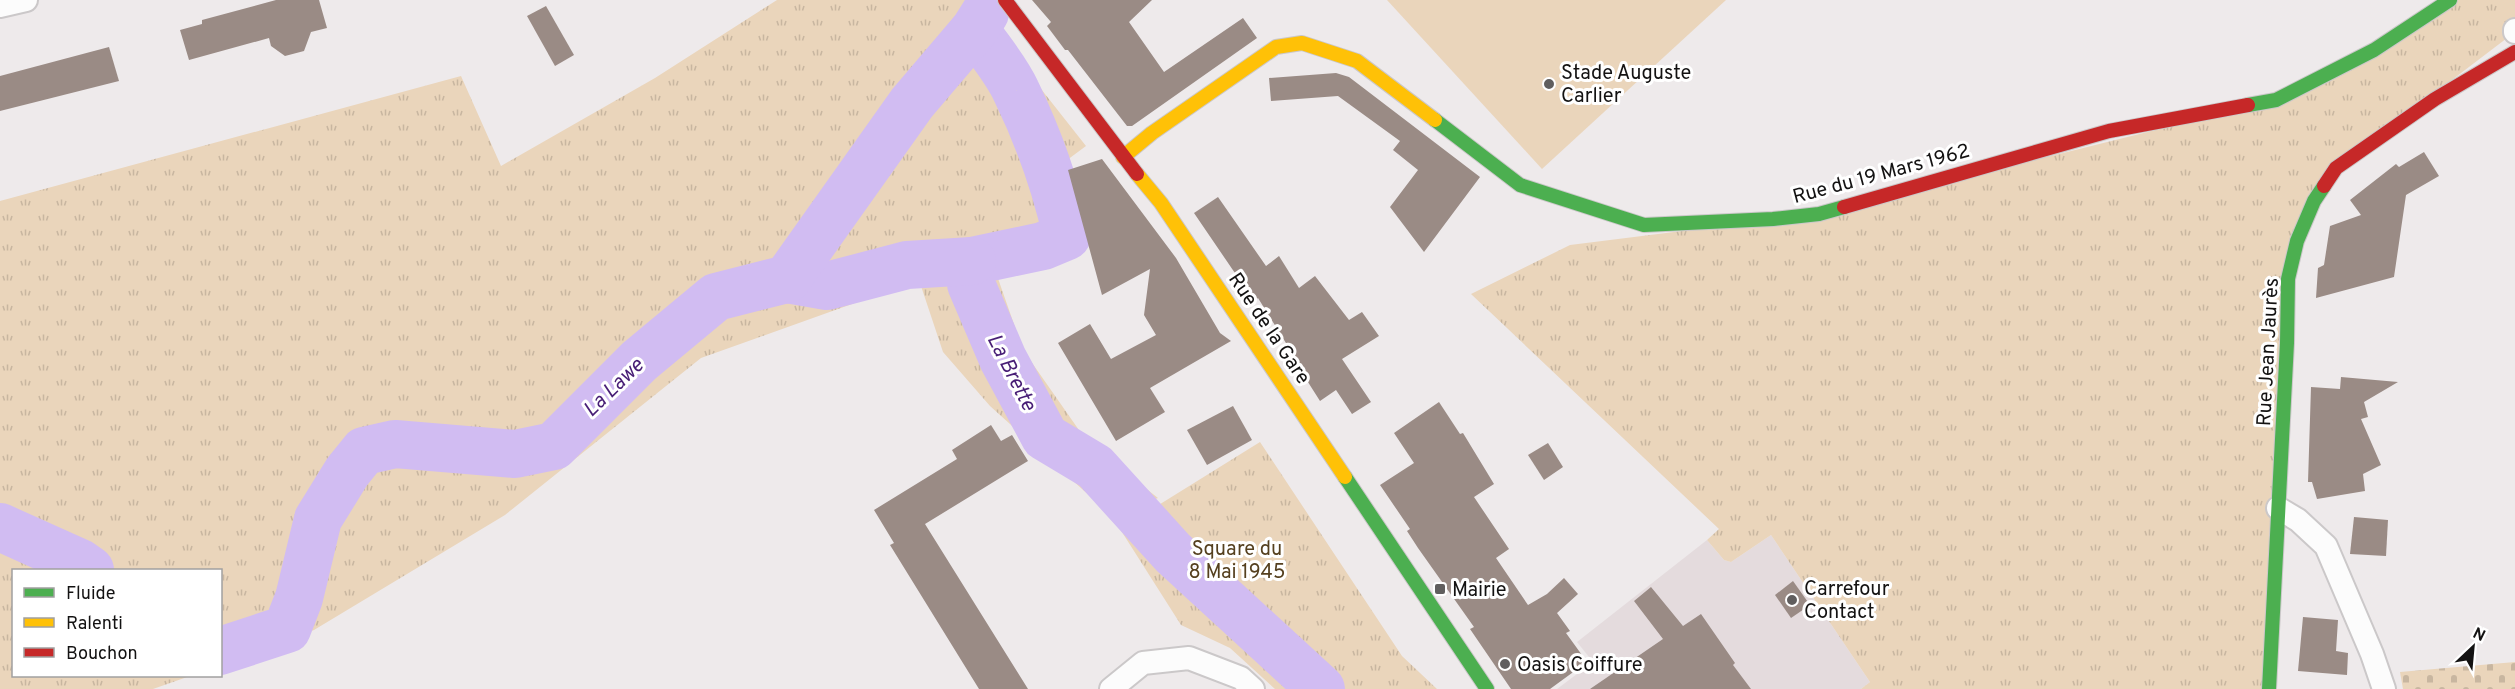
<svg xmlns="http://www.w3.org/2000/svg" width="2515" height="689" font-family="Overpass,sans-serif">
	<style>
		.built { fill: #e4dbdd }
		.grass { fill: url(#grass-tufts) }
		.cemetery { fill: url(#cemetery-stones) }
		.garden { fill: #ead5bb }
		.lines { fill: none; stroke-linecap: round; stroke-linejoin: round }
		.river { stroke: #d1bcf2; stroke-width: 48 }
		.building { fill: #9a8b85 }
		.street-casing { stroke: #cbc8c9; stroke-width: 26 }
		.fast-casing { stroke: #cbc8c9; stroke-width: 16 }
		.slow-casing { stroke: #cbc8c9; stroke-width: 16 }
		.jam-casing { stroke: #cbc8c9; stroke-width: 16 }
		.street { stroke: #fcfcfc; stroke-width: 22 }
		.fast { stroke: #4caf50; stroke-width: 14 }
		.slow { stroke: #ffc107; stroke-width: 14 }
		.jam { stroke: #c62828; stroke-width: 14 }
		.poi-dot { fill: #605e5e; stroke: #fff; stroke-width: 2 }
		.labels { text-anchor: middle; stroke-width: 6; stroke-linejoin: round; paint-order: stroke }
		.poi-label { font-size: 20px; fill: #131212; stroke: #fff; text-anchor: start }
		.street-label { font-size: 20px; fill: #131212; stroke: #fff }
		.park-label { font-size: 20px; fill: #55401f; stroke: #fff }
		.water-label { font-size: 21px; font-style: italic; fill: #471d75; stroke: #fff }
	</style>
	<defs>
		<pattern id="grass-tufts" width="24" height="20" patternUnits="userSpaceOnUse" patternTransform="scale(1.5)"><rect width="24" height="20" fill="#ead5bb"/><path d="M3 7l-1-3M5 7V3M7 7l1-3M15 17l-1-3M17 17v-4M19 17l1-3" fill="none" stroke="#c8b6a0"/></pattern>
		<pattern id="cemetery-stones" width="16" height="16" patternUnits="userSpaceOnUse" patternTransform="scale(1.5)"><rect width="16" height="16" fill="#ead5bb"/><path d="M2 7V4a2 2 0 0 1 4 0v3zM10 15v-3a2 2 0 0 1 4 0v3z" fill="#c8b6a0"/></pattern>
	</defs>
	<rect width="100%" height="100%" fill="#eeeaeb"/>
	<path class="built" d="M 1771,535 L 1870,682 L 1861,689 L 1557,689 L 1593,662 L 1577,642 L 1707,540 L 1724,560 L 1731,562 Z"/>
	<g class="grass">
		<path d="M 777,0 L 974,0 L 996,32 L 1086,146 L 1055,169 L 1078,244 L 994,267 L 1023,350 L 1088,443 L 1158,498 L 1112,516 L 990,406 L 943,352 L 919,280 L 701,358 L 505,515 L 314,630 L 221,664 L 220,570 L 14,570 L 14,676 L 190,676 L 153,689 L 0,689 L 0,201 L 461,76 L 501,166 L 655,78 Z"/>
		<path d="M 2450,0 L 2515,0 L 2515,32 L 2336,168 L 2297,241 L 2269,689 L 1861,689 L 1870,682 L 1771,535 L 1731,562 L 1724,560 L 1707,540 L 1719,529 L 1471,294 L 1570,245 L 1819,214 L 2276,100 Z"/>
		<path d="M 1260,442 L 1402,656 L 1437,689 L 1275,689 L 1230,648 L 1181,625 L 1120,529 Z"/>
	</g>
	<path class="cemetery" d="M 2515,662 L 2515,689 L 2403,689 L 2400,672 Z"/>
	<path class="garden" d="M 1387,0 L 1726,0 L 1542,169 Z"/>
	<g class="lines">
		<g class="river">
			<path d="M 975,29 C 988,49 1006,69 1016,91 C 1038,136 1056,187 1067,236 L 1043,246 L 972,261 L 971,284 L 1003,359 L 1045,437 L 1095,467 L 1173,553 L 1321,689"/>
			<path d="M 787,279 L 827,286 L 907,265 L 972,261"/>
			<path d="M 0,527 L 80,563 L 90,570"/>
			<path d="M 220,651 L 287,629 L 299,598 L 318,519 L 347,472 L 364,451 L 395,444 L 515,454 L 554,446 L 639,361 L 716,297 L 787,279 L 912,103 L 975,29 L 985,13"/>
		</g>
	</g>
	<g class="building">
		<path d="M 276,0 L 319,0 L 327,28 L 311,32 L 304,51 L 285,56 L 271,46 L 269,38 L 189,60 L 180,30 L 202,24 L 202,20 Z"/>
		<path d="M 1032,0 L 1152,0 L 1129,22 L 1164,72 L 1243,18 L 1257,38 L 1132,126 L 1127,126 L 1068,50 L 1065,50 L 1047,26 L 1051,22 Z"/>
		<path d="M 546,6 L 574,55 L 555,66 L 527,16 Z"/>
		<path d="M 109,47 L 119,81 L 0,111 L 0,76 Z"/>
		<path d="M 1336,73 L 1349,77 L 1480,177 L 1424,252 L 1390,207 L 1418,170 L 1393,150 L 1400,141 L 1338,96 L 1271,101 L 1269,78 Z"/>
		<path d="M 2424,152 L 2439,176 L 2406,195 L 2394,277 L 2316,298 L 2318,268 L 2324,265 L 2330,226 L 2361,215 L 2350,200 L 2396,164 L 2399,167 Z"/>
		<path d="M 1102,159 L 1176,258 L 1220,333 L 1231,341 L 1150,388 L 1165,412 L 1116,441 L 1058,343 L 1090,324 L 1111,359 L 1156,335 L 1144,315 L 1150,269 L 1102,295 L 1068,170 Z"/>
		<path d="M 1218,197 L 1266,266 L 1279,256 L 1299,288 L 1315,276 L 1349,320 L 1362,312 L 1379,336 L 1342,359 L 1371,402 L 1352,414 L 1336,390 L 1320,401 L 1292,357 L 1294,356 L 1258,298 L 1254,301 L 1194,213 Z"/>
		<path d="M 2341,377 L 2398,382 L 2364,402 L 2368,417 L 2361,419 L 2381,465 L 2363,474 L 2365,491 L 2317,499 L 2312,482 L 2308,482 L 2311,387 L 2340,389 Z"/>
		<path d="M 1439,402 L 1460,434 L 1463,433 L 1494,484 L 1474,497 L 1509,549 L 1496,558 L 1528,605 L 1547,594 L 1564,578 L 1578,594 L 1557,613 L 1570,631 L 1566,633 L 1587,662 L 1550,689 L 1511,689 L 1470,629 L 1474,627 L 1418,548 L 1407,531 L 1410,529 L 1380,485 L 1414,463 L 1394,433 Z"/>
		<path d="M 1233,406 L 1252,440 L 1207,465 L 1187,430 Z"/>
		<path d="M 991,425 L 1001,441 L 1012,435 L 1028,461 L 925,524 L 1028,689 L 979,689 L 890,545 L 894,543 L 874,510 L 957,459 L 952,450 Z"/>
		<path d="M 1548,443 L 1563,467 L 1544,480 L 1528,455 Z"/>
		<path d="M 2354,517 L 2388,520 L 2386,556 L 2350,554 Z"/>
		<path d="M 1793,581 L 1810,605 L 1791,618 L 1775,595 Z"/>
		<path d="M 1651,587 L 1683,626 L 1701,614 L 1735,663 L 1733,665 L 1751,689 L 1590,689 L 1663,639 L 1634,601 Z"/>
		<path d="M 2303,617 L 2338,620 L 2336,651 L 2348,653 L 2347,675 L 2298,671 Z"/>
	</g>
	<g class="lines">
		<g class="street-casing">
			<g id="street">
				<path d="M 0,6 L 26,0"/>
				<path d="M 2515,30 L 2515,32"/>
				<path d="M 2278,508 L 2298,520 L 2326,546 L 2372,654 L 2384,689"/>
				<path d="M 1111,689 L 1143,663 L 1189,658 L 1241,678 L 1253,689"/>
			</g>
		</g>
		<g class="fast-casing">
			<g id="fast">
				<path d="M 2248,105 L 2276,100 L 2374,50 L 2450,0"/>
				<path d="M 1435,120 L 1520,185 L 1644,225 L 1773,219 L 1819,214 L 1844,207"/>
				<path d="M 1345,477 L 1487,689"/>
				<path d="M 2269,689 L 2287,343 L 2288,279 L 2297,241 L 2314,201 L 2324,186"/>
			</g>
		</g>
		<g class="slow-casing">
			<g id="slow">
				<path d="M 1123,157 L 1152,133 L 1276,47 L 1302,43 L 1357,61 L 1435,120"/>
				<path d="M 1137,174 L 1161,203 L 1345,477"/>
			</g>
		</g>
		<g class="jam-casing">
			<g id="jam">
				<path d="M 1005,0 L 1137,174"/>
				<path d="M 2324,186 L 2336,168 L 2435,99 L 2515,52"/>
				<path d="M 1844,207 L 2109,131 L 2248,105"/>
			</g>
		</g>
		<use href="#street" class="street"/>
		<use href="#fast" class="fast"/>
		<use href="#slow" class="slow"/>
		<use href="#jam" class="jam"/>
	</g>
	<g class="poi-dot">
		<circle cx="1549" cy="84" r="6"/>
		<rect x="1434" y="583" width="12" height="12" rx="3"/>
		<circle cx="1792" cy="600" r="6"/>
		<circle cx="1505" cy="664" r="6"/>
	</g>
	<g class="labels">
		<g class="poi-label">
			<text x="1561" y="79">Stade Auguste<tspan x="1561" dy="23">Carlier</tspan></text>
			<text x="1804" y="595">Carrefour<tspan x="1804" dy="23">Contact</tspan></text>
			<text x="1452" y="596">Mairie</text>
			<text x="1517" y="671">Oasis Coiffure</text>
		</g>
		<g class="street-label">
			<text transform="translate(1881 173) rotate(-15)" y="7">Rue du 19 Mars 1962</text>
			<text transform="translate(1270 328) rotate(56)" y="7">Rue de la Gare</text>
			<text transform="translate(2267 352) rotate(-87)" y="7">Rue Jean Jaurès</text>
		</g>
		<g class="park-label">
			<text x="1237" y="555">Square du<tspan x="1237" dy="23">8 Mai 1945</tspan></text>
		</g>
		<g class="water-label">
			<text transform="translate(1012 372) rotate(63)" y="7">La Brette</text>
			<text transform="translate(613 387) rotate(-44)" y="7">La Lawe</text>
		</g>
	</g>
	<rect x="12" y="569" width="210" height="108" fill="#ffffff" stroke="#a1a0a0" stroke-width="1.5"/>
	<rect x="24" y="588" width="30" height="9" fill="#4caf50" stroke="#a1a0a0" stroke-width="1.5"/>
	<text x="66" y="599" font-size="18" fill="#131212">Fluide</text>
	<rect x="24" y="618" width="30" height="9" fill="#ffc107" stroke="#a1a0a0" stroke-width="1.5"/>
	<text x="66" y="629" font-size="18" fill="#131212">Ralenti</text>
	<rect x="24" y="648" width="30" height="9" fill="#c62828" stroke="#a1a0a0" stroke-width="1.5"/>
	<text x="66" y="659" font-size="18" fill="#131212">Bouchon</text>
	<g transform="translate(2473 647) rotate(26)" stroke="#ffffff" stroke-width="4.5" paint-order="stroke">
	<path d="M0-4.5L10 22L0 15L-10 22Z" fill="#131212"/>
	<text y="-9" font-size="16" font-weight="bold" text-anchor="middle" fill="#131212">N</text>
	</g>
</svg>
